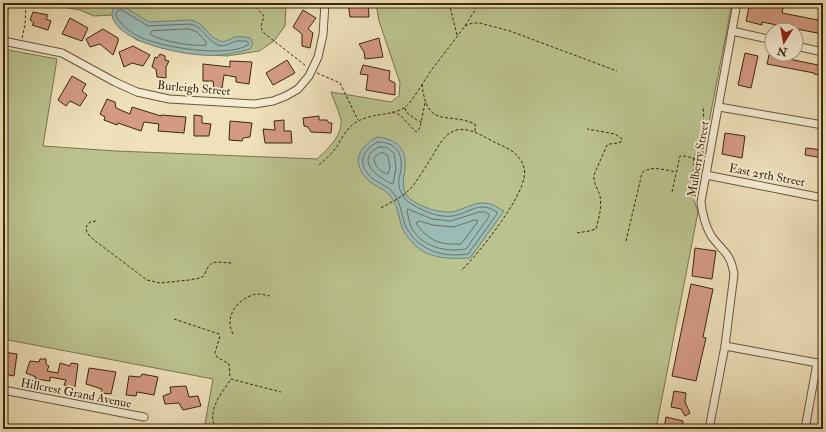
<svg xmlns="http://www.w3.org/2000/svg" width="826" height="432" font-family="'IM FELL Double Pica',serif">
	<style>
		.green { fill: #bac28f; stroke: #7a754e }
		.water { fill: #9cbcb7; stroke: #758173 }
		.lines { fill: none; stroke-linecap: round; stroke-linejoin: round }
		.shore { stroke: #6c7262; stroke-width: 1 }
		.building { fill: #d49a83; stroke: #3b280c }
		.minor-casing { stroke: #685638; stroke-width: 9 }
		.path { stroke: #3b280c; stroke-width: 1; stroke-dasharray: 3 2; stroke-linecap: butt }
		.minor { stroke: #f5ecd3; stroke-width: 7 }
		.labels { text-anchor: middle; stroke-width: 3.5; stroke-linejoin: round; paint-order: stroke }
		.street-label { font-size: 12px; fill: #3b280c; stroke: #f5ecd3 }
	</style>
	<rect width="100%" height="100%" fill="#efe1bb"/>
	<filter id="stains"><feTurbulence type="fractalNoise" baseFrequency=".005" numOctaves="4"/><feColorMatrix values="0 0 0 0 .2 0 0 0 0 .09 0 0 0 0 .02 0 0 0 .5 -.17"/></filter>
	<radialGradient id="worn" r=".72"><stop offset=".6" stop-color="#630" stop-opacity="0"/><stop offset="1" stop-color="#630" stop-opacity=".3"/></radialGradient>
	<g class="green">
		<path d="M 42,3 L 286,3 L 285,26 L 274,41 L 259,51 L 227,56 L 196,54 L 162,48 L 137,40 L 121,29 L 115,22 L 112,15 L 94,16 L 80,10 Z"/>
		<path d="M 376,3 L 732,3 L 694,200 L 698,212 L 656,429 L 204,429 L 213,379 L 3,339 L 3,49 L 57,59 L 43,146 L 116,151 L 317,159 C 327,150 343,135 341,120 C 339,111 334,101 331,92 L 391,102 L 399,96 L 400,83 L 379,21 Z"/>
	</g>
	<g class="water">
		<path d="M 117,6 L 123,6 L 149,22 L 190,20 C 205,22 207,37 220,41 C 225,43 230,39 235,37 C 239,36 246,37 250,38 L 253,43 L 250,49 C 240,52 230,54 220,55 C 195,58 123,45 113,19 C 111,13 112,9 117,6 Z"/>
		<path d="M 377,137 C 397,139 407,148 405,169 C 404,179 400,189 409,198 C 420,207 438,213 452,212 C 463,210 473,202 485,203 C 491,203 498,208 504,211 L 470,258 C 448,259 426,259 411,241 C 408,237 404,233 402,228 C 399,218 398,206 391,197 C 386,189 376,187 369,181 C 351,164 357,148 377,137 Z"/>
	</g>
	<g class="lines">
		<g class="shore">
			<path d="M 118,10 L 122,10 L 148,26 L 190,24 C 203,26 206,40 218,45 C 225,48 231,42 237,41 C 240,41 244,41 247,41 L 249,44 C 230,59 158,47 138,36 C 129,31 120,25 116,15 Z"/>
			<path d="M 189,29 L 197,32 L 206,42 L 206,45 C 195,47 159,41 150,34 L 152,31 Z"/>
			<path d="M 378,142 C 395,142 403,152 401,170 C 400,175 398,180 399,185 C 399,190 404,198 407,201 C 420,210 437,218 453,216 C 470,213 479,200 497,212 L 497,214 L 468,254 C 447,257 426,253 412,236 C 411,234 408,231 407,229 C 401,218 402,204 394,194 C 389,186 379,184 372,178 C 357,165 361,150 378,142 Z"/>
			<path d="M 379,147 L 386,147 L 394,153 L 396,168 L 393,184 C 377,178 354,159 379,147 Z"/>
			<path d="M 380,153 L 384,153 L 388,156 L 390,167 L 388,174 C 381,172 374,167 374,158 Z"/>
			<path d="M 408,209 L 432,219 L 451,221 L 479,212 L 485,212 L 490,215 L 466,249 C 445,253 421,246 411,227 C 409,222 408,216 407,211 Z"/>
			<path d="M 475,220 L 477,220 L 477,223 L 461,244 C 440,245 428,241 416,223 L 419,221 L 433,225 L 453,227 Z"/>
		</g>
	</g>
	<g class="building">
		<path d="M 3,3 L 9,3 L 6,22 L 3,21 Z"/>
		<path d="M 348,3 L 368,3 L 369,17 L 350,17 Z"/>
		<path d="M 750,3 L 767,3 L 766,4 L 783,8 L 782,13 L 823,21 L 822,34 L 762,22 L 762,25 L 746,21 Z"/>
		<path d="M 303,10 L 316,18 L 308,29 L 313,33 L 310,48 L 302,46 L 302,34 L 293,27 Z"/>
		<path d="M 33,12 L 48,15 L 46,19 L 51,21 L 48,30 L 32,25 L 34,23 L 30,20 Z"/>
		<path d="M 70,18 L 88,28 L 82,41 L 62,34 Z"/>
		<path d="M 103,29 L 118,38 L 118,42 L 113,55 L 100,44 L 90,47 L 86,39 Z"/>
		<path d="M 379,38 L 383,57 L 365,59 L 364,52 L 359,44 Z"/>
		<path d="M 133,46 L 150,55 L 143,66 L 132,63 L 124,67 L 119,52 Z"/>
		<path d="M 745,53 L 758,56 L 751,88 L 738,85 Z"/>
		<path d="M 160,54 L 165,56 L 165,60 L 169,61 L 166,67 L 166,78 L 157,77 L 156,69 L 152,67 L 155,57 L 157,58 Z"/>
		<path d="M 769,55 L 823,66 L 823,76 L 814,74 L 814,73 L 767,64 Z"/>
		<path d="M 287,60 L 295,73 L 273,85 L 266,73 Z"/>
		<path d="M 230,61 L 252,62 L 249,84 L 236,82 L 236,77 L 224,75 L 222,88 L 214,88 L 213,81 L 203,81 L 203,64 L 230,67 Z"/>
		<path d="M 363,65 L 390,71 L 389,80 L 395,83 L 395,95 L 366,90 L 368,75 L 360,74 Z"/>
		<path d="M 72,76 L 86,84 L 82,91 L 87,95 L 80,106 L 70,101 L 66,106 L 58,100 Z"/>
		<path d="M 107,99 L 115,102 L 116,108 L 130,114 L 132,107 L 161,116 L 161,115 L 186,117 L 184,133 L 158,131 L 159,124 L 144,122 L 141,131 L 118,123 L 117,125 L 104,120 L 105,117 L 100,114 Z"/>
		<path d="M 194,115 L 202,116 L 202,123 L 211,124 L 209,136 L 194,136 Z"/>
		<path d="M 319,116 L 319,120 L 327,120 L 329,123 L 332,123 L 331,133 L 311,132 L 308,127 L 304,126 L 303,118 Z"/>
		<path d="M 284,120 L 284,131 L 291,131 L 292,143 L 265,143 L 263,129 L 275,130 L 274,121 Z"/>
		<path d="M 230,121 L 252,123 L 250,137 L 243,138 L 242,141 L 229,140 Z"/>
		<path d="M 725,133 L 745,136 L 742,158 L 722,154 Z"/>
		<path d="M 806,148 L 823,150 L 823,158 L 805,155 Z"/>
		<path d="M 695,248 L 716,251 L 712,279 L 692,276 Z"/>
		<path d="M 691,284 L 713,289 L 703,337 L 706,338 L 696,381 L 672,376 Z"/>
		<path d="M 3,352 L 17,354 L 14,376 L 4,374 Z"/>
		<path d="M 40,359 L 46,359 L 46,364 L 49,366 L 47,371 L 58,373 L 60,363 L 70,366 L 71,363 L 78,364 L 75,387 L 64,385 L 66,380 L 50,377 L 50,381 L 35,379 L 36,377 L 26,373 L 30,361 L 39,362 Z"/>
		<path d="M 89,368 L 116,372 L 111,394 L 101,393 L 102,389 L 86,384 Z"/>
		<path d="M 142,374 L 158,377 L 154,395 L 137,392 L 136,396 L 126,395 L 129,376 L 140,377 Z"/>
		<path d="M 186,386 L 189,397 L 198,396 L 201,406 L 183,410 L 179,403 L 165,404 L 163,396 L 171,393 L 170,387 Z"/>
		<path d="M 674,391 L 686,393 L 685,402 L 690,413 L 685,416 L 681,409 L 671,407 Z"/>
		<path d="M 666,417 L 683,421 L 682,429 L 664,429 Z"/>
	</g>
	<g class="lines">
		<g class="minor-casing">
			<g id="minor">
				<path d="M 732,31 L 772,40"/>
				<path d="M 3,41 L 62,53 L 115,82 L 137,92 L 169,99 L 254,104 L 273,101 L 286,96 L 298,89 L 309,76 L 318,57 L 323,35 L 325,3"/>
				<path d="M 796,46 L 823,52"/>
				<path d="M 719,107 L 823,125"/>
				<path d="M 706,175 L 823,198"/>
				<path d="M 725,346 L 823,364"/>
				<path d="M 3,390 L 144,417"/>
				<path d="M 709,429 L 725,346 L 734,274 C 730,252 724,253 712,237 C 706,228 702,213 701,202 L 737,3"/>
				<path d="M 805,429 L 817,363"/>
			</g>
		</g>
		<g class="path">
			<path d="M 252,3 L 264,16 C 262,24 259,26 264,33 L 306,66"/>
			<path d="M 449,3 L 457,35"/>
			<path d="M 465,26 L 472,23 L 480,23 L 510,31 L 617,71"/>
			<path d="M 22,38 L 25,25 L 26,3"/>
			<path d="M 317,73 L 340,83 L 358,120"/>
			<path d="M 422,84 C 427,130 446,111 475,124 L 475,132"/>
			<path d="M 405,108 L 406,112 L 418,121 L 421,122"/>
			<path d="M 392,112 L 400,115 L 416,132 L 420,128 L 425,103"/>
			<path d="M 694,160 C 702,140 705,127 703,106"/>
			<path d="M 319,165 C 325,160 331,154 336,148 C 341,140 345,131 352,125 C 369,112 388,117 404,108 C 411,104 427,76 433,68 C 449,47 466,27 479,3"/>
			<path d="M 672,192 L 680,156 L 684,156 L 693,158 C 696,164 691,171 696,177 L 698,178"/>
			<path d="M 381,208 C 391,202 403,197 411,188 C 417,181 423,171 428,163 C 436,152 441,136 454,131 C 467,125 484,137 496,143 C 508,148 521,154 524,168 C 531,190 477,255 461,271"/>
			<path d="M 96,221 L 90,222 L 86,227 L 87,233 L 94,240 L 147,280 L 160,283 L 189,280 L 200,278 L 204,276 C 211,257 215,263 233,263"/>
			<path d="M 577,233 L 589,231 L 596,229 C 599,218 602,207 600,196 C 598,189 593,183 594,175 L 607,145 C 611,143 616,144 621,142 L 622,139 L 615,134 L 587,129"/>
			<path d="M 626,241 L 642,173 C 650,165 665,170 676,172"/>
			<path d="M 174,319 L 219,334 L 220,336 L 215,353 L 217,357 L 229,364 L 230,378"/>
			<path d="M 233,334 C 223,316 239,297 257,294 C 261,294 266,295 270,296"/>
			<path d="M 541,428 L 541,429"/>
			<path d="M 216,429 C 206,411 221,394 231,379 L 281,392"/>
		</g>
		<use href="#minor" class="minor"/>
	</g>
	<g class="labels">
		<g class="street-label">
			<text transform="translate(194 88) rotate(5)" y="4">Burleigh Street</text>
			<text transform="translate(698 159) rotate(-80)" y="4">Mulberry Street</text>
			<text transform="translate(767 175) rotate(11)" y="4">East 25th Street</text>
			<text transform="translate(76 393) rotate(11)" y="4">Hillcrest Grand Avenue</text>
		</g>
	</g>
	<rect width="826" height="432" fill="none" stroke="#efe1bb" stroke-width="16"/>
	<rect x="4" y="4" width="818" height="424" fill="none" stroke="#3b280c" stroke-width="2"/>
	<rect x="8" y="8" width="810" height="416" fill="none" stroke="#3b280c"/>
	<g transform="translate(784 42) rotate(191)"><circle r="19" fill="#f5ecd3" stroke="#ab9e83"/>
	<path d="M0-3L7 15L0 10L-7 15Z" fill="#8f2418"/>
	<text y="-6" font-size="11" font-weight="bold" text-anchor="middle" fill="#3b280c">N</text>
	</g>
	<rect width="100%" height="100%" filter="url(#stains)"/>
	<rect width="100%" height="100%" fill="url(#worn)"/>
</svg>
